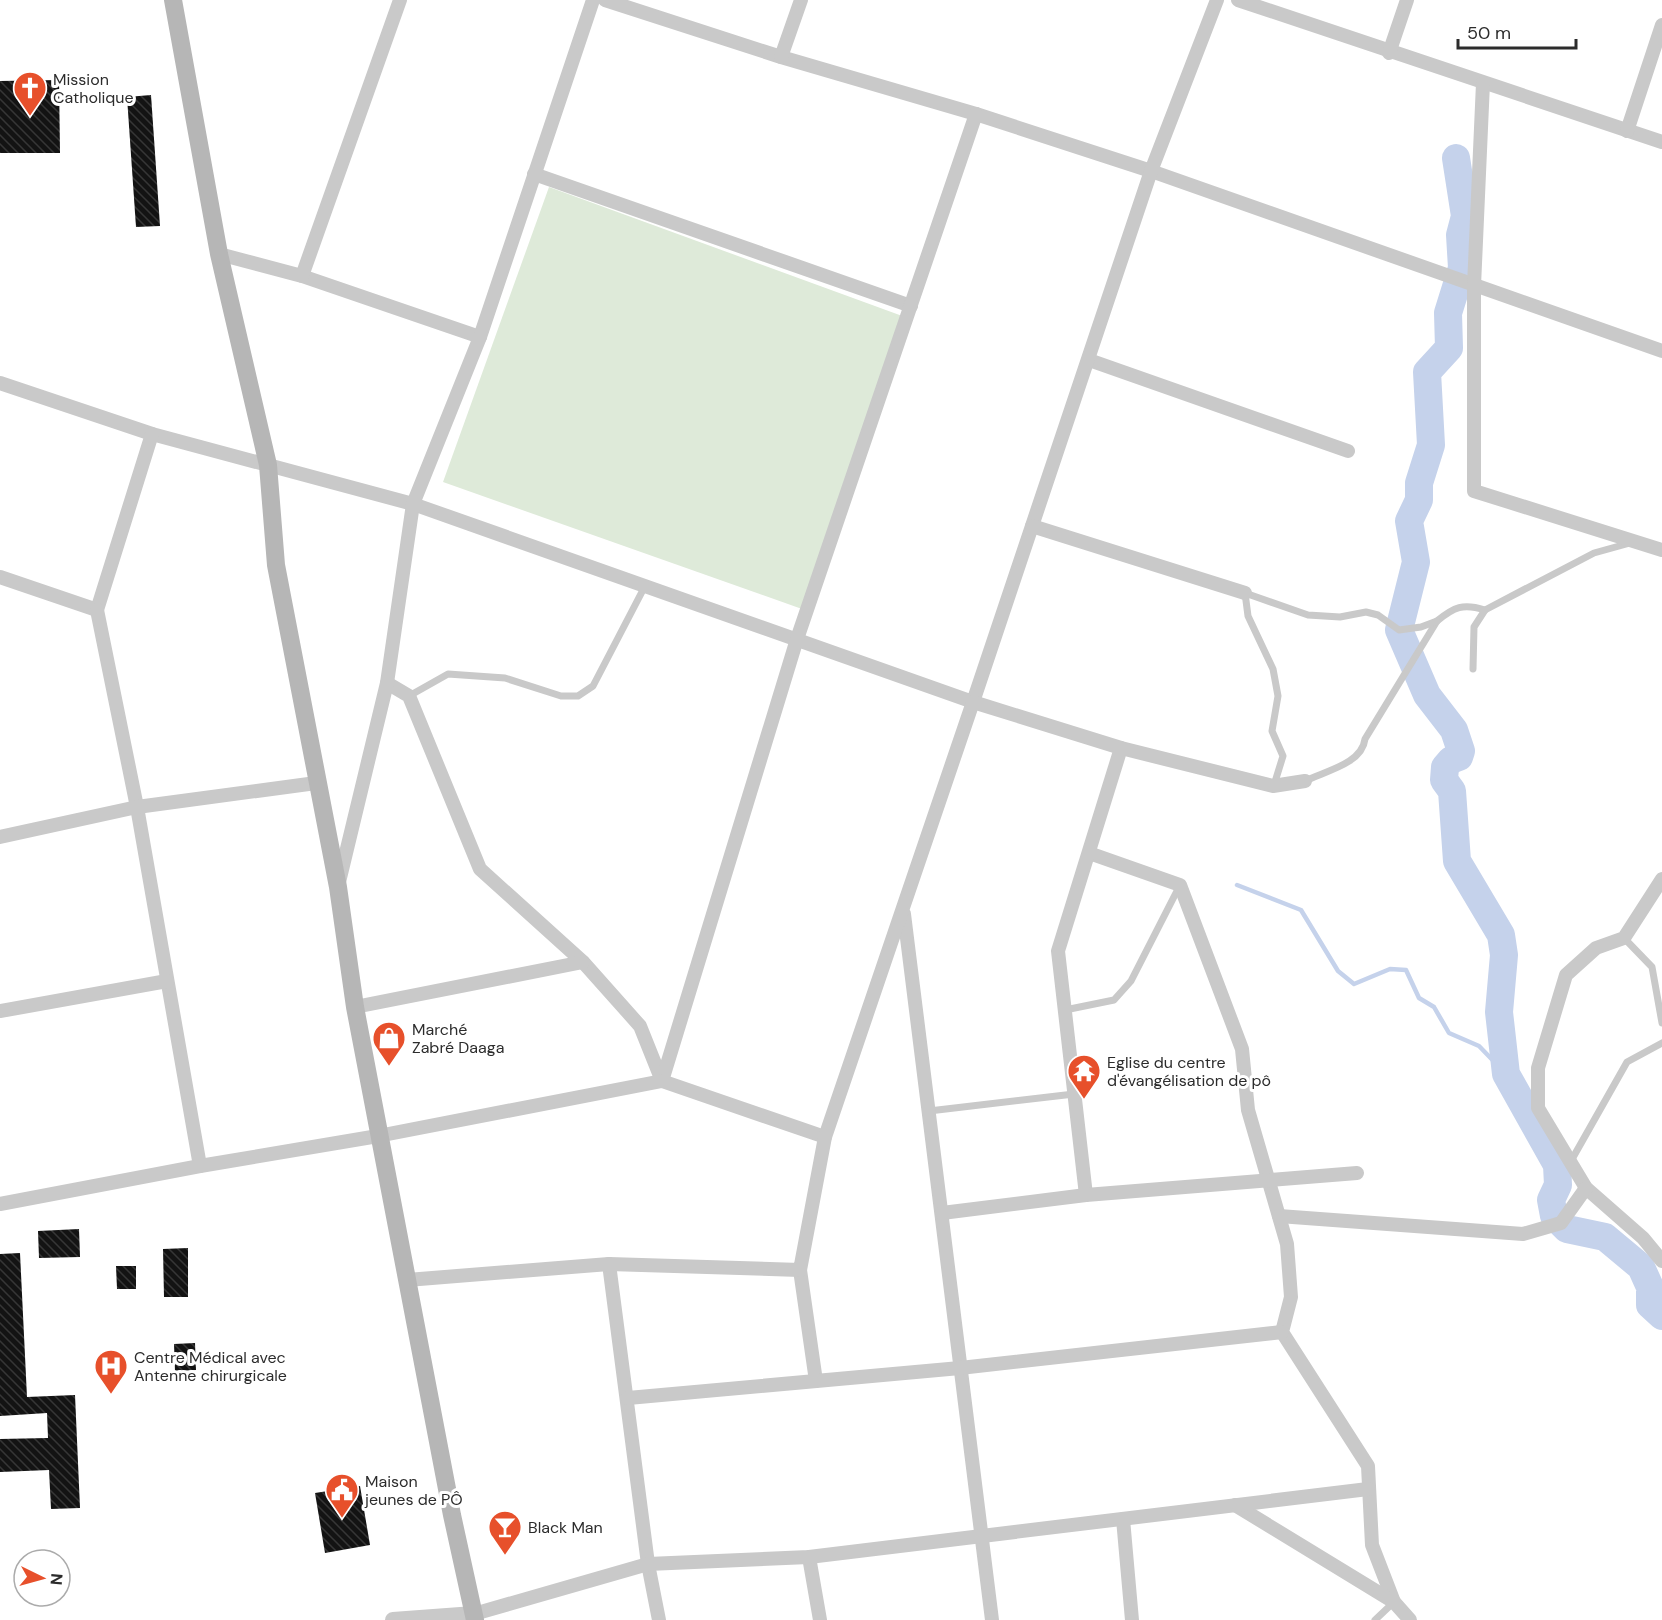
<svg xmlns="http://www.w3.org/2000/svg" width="1662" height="1620" font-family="'DM Sans',sans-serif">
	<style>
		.park { fill: #deead9 }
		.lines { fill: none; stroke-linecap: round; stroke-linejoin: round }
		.stream { stroke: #c5d2eb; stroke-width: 4.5 }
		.river { stroke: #c5d2eb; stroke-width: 28 }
		.building { fill: url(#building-back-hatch) }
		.service { stroke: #c9c9c9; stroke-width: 7 }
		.minor { stroke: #c9c9c9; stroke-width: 14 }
		.tertiary { stroke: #c9c9c9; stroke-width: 16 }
		.secondary { stroke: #b6b6b6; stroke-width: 18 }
		.labels { text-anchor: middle; stroke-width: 6; stroke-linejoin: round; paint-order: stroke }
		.poi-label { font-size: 16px; fill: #2c2c2c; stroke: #fff; text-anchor: start }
	</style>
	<defs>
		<pattern id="building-back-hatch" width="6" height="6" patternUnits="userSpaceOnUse" patternTransform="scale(1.5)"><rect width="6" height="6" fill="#131313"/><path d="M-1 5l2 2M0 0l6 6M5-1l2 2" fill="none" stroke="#363636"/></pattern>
	</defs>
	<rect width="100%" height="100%" fill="#fff"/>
	<path class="park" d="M 549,187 L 905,317 L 802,609 L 443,482 Z"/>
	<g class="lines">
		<path class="stream" d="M 1237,885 L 1301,910 L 1338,971 L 1354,984 L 1390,969 L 1406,970 L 1419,998 L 1434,1007 L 1449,1033 L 1479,1046 L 1506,1074"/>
		<path class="river" d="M 1456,158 L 1465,216 L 1460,235 L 1462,268 L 1448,313 L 1449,348 L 1427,372 L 1431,445 L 1419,483 L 1419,500 L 1409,521 L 1416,562 L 1399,630 L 1427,695 L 1454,730 L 1461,751 L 1459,757 L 1451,760 L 1445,767 L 1444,780 L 1452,791 L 1457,861 L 1501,935 L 1504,955 L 1499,1012 L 1506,1074 L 1557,1165 L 1558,1185 L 1551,1200 L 1554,1216 L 1567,1229 L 1605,1237 L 1641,1267 L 1650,1287 L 1650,1305 L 1662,1316"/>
	</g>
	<g class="building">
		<path d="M 59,80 L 60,153 L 0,153 L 0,81 Z"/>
		<path d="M 151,95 L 160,226 L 136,227 L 127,97 Z"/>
		<path d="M 79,1229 L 80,1257 L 39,1258 L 38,1231 Z"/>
		<path d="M 188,1248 L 188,1297 L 164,1297 L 163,1249 Z"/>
		<path d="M 20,1253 L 27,1397 L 75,1395 L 80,1508 L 51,1509 L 49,1470 L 0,1472 L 0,1439 L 48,1438 L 47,1413 L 0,1416 L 0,1254 Z"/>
		<path d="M 116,1266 L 136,1266 L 136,1289 L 117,1289 Z"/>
		<path d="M 195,1343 L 196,1370 L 175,1371 L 174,1344 Z"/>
		<path d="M 360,1486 L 370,1545 L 325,1553 L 315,1493 Z"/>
	</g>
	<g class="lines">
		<g class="service">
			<path d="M 1473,669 L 1474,627 L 1485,610 L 1594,553 L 1630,543"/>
			<path d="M 409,696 L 448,674 L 505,678 L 561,696 L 578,696 L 593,686 L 645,586"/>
			<path d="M 1305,781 C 1325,771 1362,764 1365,739 L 1437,621 C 1454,607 1463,603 1485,610"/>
			<path d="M 1274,785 L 1283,756 L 1272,731 L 1278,696 L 1273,669 L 1248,616 L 1245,593 L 1308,615 L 1340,617 L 1366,612 L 1378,615 L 1399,630 L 1421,627 L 1437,621"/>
			<path d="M 1624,938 L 1652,967 L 1662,1023"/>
			<path d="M 1065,1010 L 1114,1000 L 1131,981 L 1180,885"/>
			<path d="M 929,1111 L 1074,1094"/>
			<path d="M 1571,1161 L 1627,1062 L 1662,1043"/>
			<path d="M 1375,1620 L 1394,1602"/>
		</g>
		<g class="minor">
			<path d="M 605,0 L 781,57 L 976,114 L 1151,171 L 1662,351"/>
			<path d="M 1238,0 L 1662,142"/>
			<path d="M 1389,53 L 1407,0"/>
			<path d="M 781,57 L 801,0"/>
			<path d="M 1483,83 L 1474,286 L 1474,491 L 1662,550"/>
			<path d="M 1627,131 L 1662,25"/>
			<path d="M 534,174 L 911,306"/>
			<path d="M 219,254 L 302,276 L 480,337"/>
			<path d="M 302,276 L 400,0"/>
			<path d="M 1089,360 L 1348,451"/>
			<path d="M 0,383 L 152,434 L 413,504 L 973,702 L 1151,171 L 1217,0"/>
			<path d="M 1032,526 L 1245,593"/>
			<path d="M 0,577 L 97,610 L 152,434"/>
			<path d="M 97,610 L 137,807 L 200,1166"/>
			<path d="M 387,683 L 409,696 L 480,869 L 583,962 L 640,1026 L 662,1081"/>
			<path d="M 0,837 L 137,807 L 316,783"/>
			<path d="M 1089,853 L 1180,885 L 1242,1049 L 1248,1110 L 1287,1244 L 1291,1297 L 1282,1332 L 1368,1466 L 1372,1545 L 1394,1602"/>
			<path d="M 1662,879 L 1624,938 L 1596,948 L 1566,975 L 1538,1068 L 1538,1108 L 1586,1188 L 1643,1238 L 1662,1261"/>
			<path d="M 339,882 L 387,683 L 413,504 L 480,337 L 593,0"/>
			<path d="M 904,914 L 992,1620"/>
			<path d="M 355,1007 L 583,962"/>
			<path d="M 0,1011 L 167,981"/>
			<path d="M 662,1081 L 797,639 L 976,114"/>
			<path d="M 1086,1195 L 1058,951 L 1121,748"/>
			<path d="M 0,1204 L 200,1166 L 378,1136 L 662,1081 L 825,1137"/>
			<path d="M 942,1213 L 1086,1195 L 1357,1173"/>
			<path d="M 1279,1216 L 1523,1234 L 1561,1223 L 1586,1188"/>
			<path d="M 609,1264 L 648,1564 L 659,1620"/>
			<path d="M 800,1270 L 816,1381"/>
			<path d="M 407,1280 L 609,1264 L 800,1270 L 825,1137 L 973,702 L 1121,748 L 1273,786 L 1305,781"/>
			<path d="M 628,1398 L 960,1368 L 1282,1332"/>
			<path d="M 1235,1505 L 1394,1602 L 1410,1620"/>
			<path d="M 1123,1519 L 1132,1620"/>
			<path d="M 809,1557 L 820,1620"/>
			<path d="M 474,1614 L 648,1564 L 809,1557 L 1368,1489"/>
		</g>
		<path class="tertiary" d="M 393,1620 L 474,1614"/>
		<path class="secondary" d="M 173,0 L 219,254 L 268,465 L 276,565 L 338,887 L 355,1007 L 452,1515 L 475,1620"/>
	</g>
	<defs>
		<g id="church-pin" transform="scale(1.725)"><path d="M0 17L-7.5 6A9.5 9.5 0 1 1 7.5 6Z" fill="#e7502b" stroke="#fff"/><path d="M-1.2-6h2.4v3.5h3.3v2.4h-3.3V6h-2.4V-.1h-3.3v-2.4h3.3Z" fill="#fff"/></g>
		<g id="shop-pin" transform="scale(1.725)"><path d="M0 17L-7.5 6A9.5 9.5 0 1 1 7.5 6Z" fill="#e7502b" stroke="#fff"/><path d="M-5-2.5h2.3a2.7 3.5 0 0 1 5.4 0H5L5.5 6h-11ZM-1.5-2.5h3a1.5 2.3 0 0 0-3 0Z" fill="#fff"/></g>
		<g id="temple-pin" transform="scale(1.725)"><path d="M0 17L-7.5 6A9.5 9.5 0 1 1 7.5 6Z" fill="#e7502b" stroke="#fff"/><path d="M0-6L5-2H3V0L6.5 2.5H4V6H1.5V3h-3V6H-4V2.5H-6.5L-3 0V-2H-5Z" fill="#fff"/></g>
		<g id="hospital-pin" transform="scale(1.725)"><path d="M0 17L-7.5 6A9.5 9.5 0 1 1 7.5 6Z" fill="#e7502b" stroke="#fff"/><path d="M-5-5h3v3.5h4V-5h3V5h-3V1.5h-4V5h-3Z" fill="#fff"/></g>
		<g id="civic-pin" transform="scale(1.725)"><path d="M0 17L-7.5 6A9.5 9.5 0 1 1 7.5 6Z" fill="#e7502b" stroke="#fff"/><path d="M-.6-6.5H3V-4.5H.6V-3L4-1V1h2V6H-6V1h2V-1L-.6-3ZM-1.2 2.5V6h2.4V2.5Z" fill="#fff"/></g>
		<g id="bar-pin" transform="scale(1.725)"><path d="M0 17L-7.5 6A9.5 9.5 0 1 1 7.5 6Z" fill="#e7502b" stroke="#fff"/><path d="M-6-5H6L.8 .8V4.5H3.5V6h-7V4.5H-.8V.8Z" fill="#fff"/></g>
	</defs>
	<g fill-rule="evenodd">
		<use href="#church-pin" x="30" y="88"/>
		<use href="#shop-pin" x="389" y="1038"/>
		<use href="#temple-pin" x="1084" y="1071"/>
		<use href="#hospital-pin" x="111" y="1366"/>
		<use href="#civic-pin" x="342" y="1490"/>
		<use href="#bar-pin" x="505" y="1527"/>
	</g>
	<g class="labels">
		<g class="poi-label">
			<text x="53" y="85">Mission<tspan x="53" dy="18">Catholique</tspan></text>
			<text x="412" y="1035">Marché<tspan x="412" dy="18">Zabré Daaga</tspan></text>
			<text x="1107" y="1068">Eglise du centre<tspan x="1107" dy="18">d'évangélisation de pô</tspan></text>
			<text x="134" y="1363">Centre Médical avec<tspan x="134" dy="18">Antenne chirurgicale</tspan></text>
			<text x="365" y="1487">Maison<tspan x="365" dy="18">jeunes de PÔ</tspan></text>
			<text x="528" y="1533">Black Man</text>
		</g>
	</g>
	<g transform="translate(42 1578) rotate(95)"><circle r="28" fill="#ffffff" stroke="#ababab" stroke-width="1.5"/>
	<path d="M0-4.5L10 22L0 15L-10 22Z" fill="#e7502b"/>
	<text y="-9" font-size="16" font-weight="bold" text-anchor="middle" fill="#2c2c2c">N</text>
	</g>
	<path d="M1458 39v9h118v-9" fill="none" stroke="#2c2c2c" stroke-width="3"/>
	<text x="1467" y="39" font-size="18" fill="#2c2c2c" stroke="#ffffff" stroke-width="4.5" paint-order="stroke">50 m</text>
</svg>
